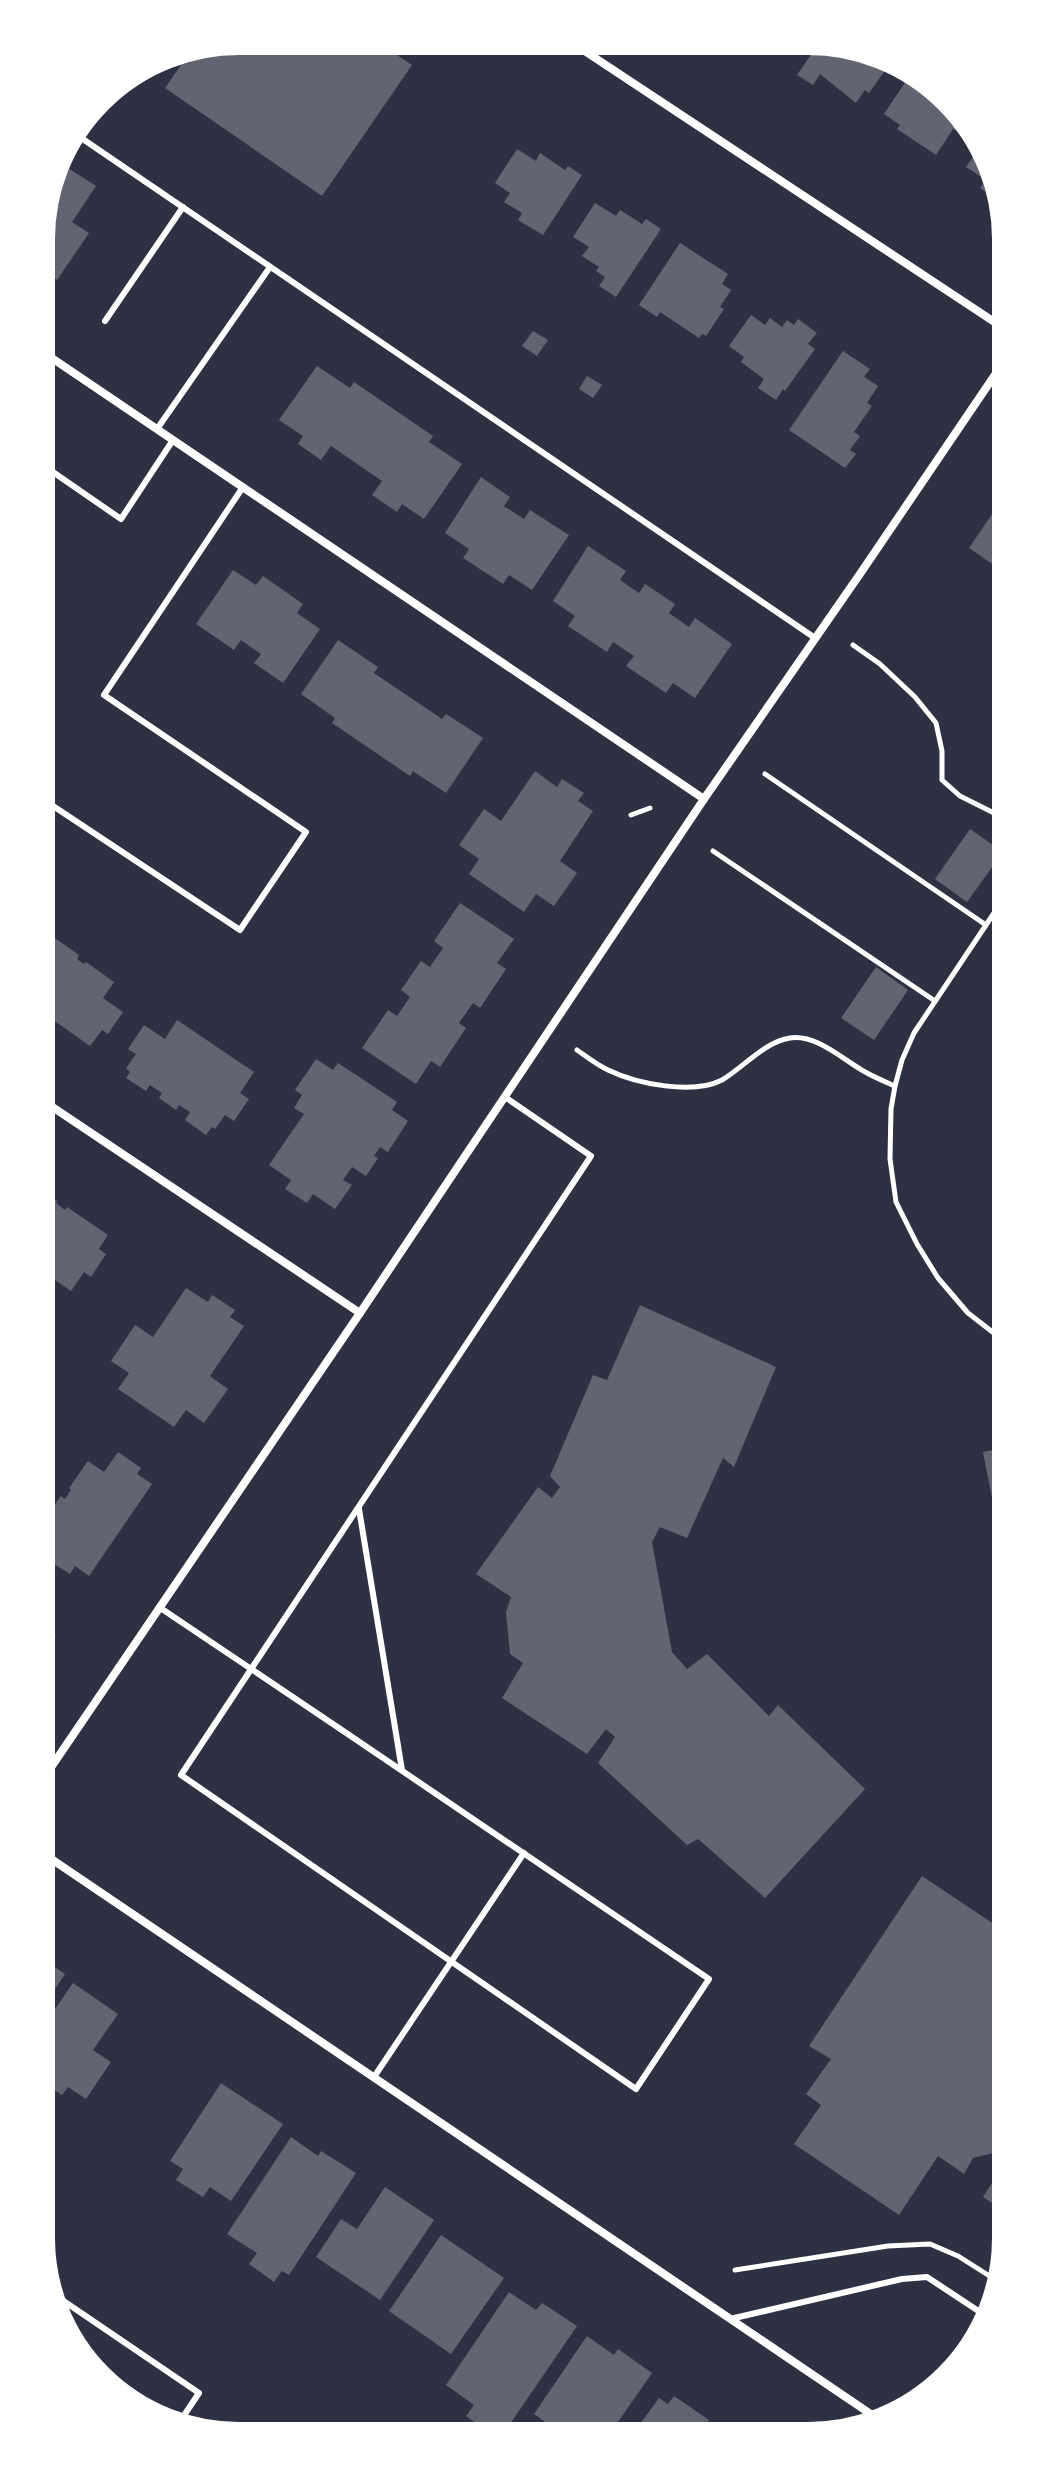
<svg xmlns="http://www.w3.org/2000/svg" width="1047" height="2477" font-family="'Exo 2',sans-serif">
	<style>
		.building { fill: #626471 }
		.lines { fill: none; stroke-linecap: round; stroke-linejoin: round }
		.path { stroke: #fff; stroke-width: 5 }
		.service { stroke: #fff; stroke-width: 6 }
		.minor { stroke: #fff; stroke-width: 8 }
		.rim { fill: none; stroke: #fff; stroke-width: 10 }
	</style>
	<rect width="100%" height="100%" fill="#2d3142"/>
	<g class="building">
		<path d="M 239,36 L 370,37 L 412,65 L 322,196 L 165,88 L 195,45 Z"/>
		<path d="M 821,40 L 847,40 L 891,62 L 869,93 L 865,90 L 856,103 L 820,74 L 813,85 L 797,75 Z"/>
		<path d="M 912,72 L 942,87 L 965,124 L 959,132 L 953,129 L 936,155 L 897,129 L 900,125 L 884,114 Z"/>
		<path d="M 980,147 L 1004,187 L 1004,204 L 980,188 L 986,180 L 966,167 Z"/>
		<path d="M 517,149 L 536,161 L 540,153 L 565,170 L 568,166 L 582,175 L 543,235 L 518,220 L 522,213 L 504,202 L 510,193 L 495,183 Z"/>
		<path d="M 54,159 L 96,186 L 72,222 L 89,233 L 57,280 L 40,268 L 37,274 L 36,226 Z"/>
		<path d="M 595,203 L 616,216 L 620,210 L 642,224 L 646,219 L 661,229 L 616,297 L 599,286 L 605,277 L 596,271 L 599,267 L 582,256 L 589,247 L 573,237 Z"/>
		<path d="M 680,243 L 728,274 L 722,284 L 731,290 L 720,307 L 724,309 L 706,336 L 702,334 L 699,338 L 660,312 L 657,317 L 639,305 Z"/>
		<path d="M 751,315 L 765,325 L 770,318 L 782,327 L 787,320 L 794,325 L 798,319 L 817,333 L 808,344 L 815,349 L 785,391 L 783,389 L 776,400 L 758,388 L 764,379 L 741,362 L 744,357 L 729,346 Z"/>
		<path d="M 533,331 L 548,340 L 537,356 L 522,346 Z"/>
		<path d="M 843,351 L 870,369 L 864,377 L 878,386 L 867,403 L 872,406 L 854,432 L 860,436 L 850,450 L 856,454 L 845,468 L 789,430 Z"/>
		<path d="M 317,366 L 350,388 L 354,382 L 433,436 L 429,442 L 462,464 L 424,519 L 402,504 L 397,512 L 372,495 L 382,481 L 331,446 L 321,460 L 298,444 L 303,436 L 279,420 Z"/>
		<path d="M 587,376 L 602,385 L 593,398 L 579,389 Z"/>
		<path d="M 481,477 L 510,497 L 504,506 L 524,519 L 530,510 L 569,535 L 532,590 L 509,575 L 503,584 L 463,558 L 469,549 L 445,533 Z"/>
		<path d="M 1005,495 L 1005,537 L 1000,544 L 1005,547 L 1005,564 L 1001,570 L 969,548 Z"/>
		<path d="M 37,516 L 50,524 L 37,543 Z"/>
		<path d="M 588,546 L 626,571 L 620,580 L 639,593 L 645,584 L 675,604 L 669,613 L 689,627 L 695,618 L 732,644 L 695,698 L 673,683 L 666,693 L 626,666 L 634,656 L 613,642 L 607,652 L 568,626 L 575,616 L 553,601 Z"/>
		<path d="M 233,570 L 256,585 L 263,576 L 303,604 L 297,613 L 320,629 L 283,683 L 254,663 L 261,654 L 241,640 L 234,650 L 196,624 Z"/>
		<path d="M 338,640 L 378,667 L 374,673 L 442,719 L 446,714 L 483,738 L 446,793 L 413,771 L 410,776 L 332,723 L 335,718 L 301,694 Z"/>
		<path d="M 535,771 L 557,787 L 562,779 L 584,793 L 578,801 L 593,811 L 560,861 L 577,873 L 554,906 L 536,894 L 524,912 L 469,874 L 479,859 L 459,845 L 484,809 L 501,821 Z"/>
		<path d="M 970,829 L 1003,852 L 967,902 L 935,879 Z"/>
		<path d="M 460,903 L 514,939 L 497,963 L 506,969 L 480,1008 L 473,1003 L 459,1023 L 466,1028 L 440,1067 L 431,1061 L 416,1084 L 362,1048 L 388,1010 L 397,1016 L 410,997 L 401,990 L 421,961 L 430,967 L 443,948 L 434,941 Z"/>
		<path d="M 39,927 L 79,955 L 77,959 L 84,964 L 86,962 L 114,982 L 103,998 L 123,1012 L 108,1034 L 102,1030 L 90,1046 L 39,1010 Z"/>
		<path d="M 876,967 L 908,990 L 874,1040 L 841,1018 Z"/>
		<path d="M 177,1020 L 254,1072 L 240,1093 L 249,1099 L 234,1121 L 225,1115 L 215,1129 L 212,1127 L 206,1135 L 185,1120 L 190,1112 L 179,1105 L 176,1110 L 159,1098 L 162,1093 L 150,1085 L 146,1091 L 126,1078 L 130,1072 L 126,1068 L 136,1054 L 128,1049 L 144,1025 L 165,1039 Z"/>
		<path d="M 316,1059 L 333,1070 L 338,1063 L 397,1102 L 392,1110 L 408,1121 L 388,1152 L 380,1147 L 374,1156 L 378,1158 L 366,1176 L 352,1167 L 343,1180 L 352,1185 L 335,1209 L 313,1194 L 307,1203 L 285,1189 L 291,1180 L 269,1165 L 304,1114 L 294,1108 L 302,1095 L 295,1090 Z"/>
		<path d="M 39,1189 L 57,1201 L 56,1203 L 65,1210 L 67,1207 L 108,1235 L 99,1249 L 106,1254 L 91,1277 L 84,1272 L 71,1291 L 40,1270 Z"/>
		<path d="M 186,1288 L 208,1302 L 212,1295 L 235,1310 L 230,1317 L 244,1326 L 210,1376 L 228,1389 L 204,1423 L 186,1410 L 174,1427 L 118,1389 L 129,1373 L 111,1361 L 135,1325 L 153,1337 Z"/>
		<path d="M 640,1305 L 776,1367 L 734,1467 L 723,1458 L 687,1538 L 660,1527 L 652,1542 L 672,1652 L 687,1669 L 707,1654 L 769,1716 L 778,1705 L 865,1789 L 765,1898 L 698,1839 L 687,1845 L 598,1763 L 615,1737 L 606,1729 L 587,1754 L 502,1698 L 523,1663 L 510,1654 L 506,1612 L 511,1597 L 476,1574 L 538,1487 L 552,1498 L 560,1487 L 550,1476 L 593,1375 L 607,1380 Z"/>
		<path d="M 1008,1447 L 1008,1573 L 1007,1574 L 983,1452 Z"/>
		<path d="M 118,1452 L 141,1468 L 137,1474 L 152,1484 L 89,1576 L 75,1566 L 70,1574 L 48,1560 L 53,1552 L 41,1543 L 40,1526 L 61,1496 L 65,1499 L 71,1490 L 69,1488 L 88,1461 L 104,1472 Z"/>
		<path d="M 41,1625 L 56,1635 L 41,1658 Z"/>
		<path d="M 922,1876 L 1010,1935 L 1010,2215 L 983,2197 L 1006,2161 L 993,2153 L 973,2158 L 964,2174 L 938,2156 L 899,2215 L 794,2144 L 821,2105 L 806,2094 L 831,2059 L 809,2046 Z"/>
		<path d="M 42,1958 L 65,1974 L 42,2008 Z"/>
		<path d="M 73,1983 L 118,2014 L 93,2050 L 111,2062 L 86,2099 L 68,2087 L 62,2095 L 42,2082 L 42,2028 Z"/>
		<path d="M 221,2083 L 283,2124 L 231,2201 L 210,2187 L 203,2197 L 176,2180 L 183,2169 L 170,2161 Z"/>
		<path d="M 291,2137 L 318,2156 L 321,2151 L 356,2173 L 289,2275 L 282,2271 L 274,2282 L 249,2264 L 257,2253 L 227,2234 Z"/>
		<path d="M 385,2187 L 434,2220 L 380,2300 L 316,2257 L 341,2219 L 357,2229 Z"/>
		<path d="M 441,2235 L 504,2278 L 451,2354 L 389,2311 Z"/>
		<path d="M 509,2292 L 536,2310 L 542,2303 L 577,2326 L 508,2427 L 501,2422 L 493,2435 L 466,2416 L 474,2405 L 446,2385 Z"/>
		<path d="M 587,2336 L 614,2355 L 618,2349 L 652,2373 L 609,2435 L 565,2436 L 534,2414 Z"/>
		<path d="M 102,2378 L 146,2408 L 145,2410 L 105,2390 L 100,2381 Z"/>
		<path d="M 674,2396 L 709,2420 L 703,2429 L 707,2432 L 705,2435 L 632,2435 L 659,2398 L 668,2404 Z"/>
	</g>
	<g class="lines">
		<g class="path">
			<path d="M 853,645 L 880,664 L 915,697 L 936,723 L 942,751 L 942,780 L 960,796 L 1006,819"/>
			<path d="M 765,774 L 986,925"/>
			<path d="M 631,815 L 650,808"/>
			<path d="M 713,851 L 935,1001"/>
			<path d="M 1006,895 L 914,1033 L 902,1060 L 895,1086 L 891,1109 L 890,1159 L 896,1202 L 917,1244 L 938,1278 L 968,1313 L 1008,1344"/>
			<path d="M 577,1050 C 587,1057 597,1065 608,1070 C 637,1084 693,1095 722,1080 C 744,1067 764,1042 790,1038 C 818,1034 844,1061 867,1073 C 876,1078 886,1082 895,1086"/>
			<path d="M 735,2270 L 888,2246 L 930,2244 L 958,2256 L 999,2282"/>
		</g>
		<g class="service">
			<path d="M 71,131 L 815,638"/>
			<path d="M 105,321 L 183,207"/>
			<path d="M 157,429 L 270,267"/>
			<path d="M 37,461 L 121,519 L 173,440"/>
			<path d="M 38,796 L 240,930 L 306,832 L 104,695 L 243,487"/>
			<path d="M 359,1509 L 402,1770"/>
			<path d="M 159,1607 C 343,1730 526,1855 709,1979 L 636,2089 L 181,1775 L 591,1156 L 505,1097"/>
			<path d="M 374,2077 L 524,1853"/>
			<path d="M 43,2287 L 199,2393 L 177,2426"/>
			<path d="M 730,2319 L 902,2279 L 927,2277 L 986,2316"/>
		</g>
		<g class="minor">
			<path d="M 565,38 L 1005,329"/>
			<path d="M 37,348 L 704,799"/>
			<path d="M 39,1098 L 360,1313"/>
			<path d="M 41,1782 L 360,1313 L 704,799 L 862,571 L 1005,360"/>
			<path d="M 41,1852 L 884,2423"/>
		</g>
	</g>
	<path d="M0 0H1047V2477H0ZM239 50H808A189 189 0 0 1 997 239V2238A189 189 0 0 1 808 2427H239A189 189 0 0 1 50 2238V239A189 189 0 0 1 239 50Z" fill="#fff" fill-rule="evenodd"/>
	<path class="rim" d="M239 50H808A189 189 0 0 1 997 239V2238A189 189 0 0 1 808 2427H239A189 189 0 0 1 50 2238V239A189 189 0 0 1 239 50Z"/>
</svg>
